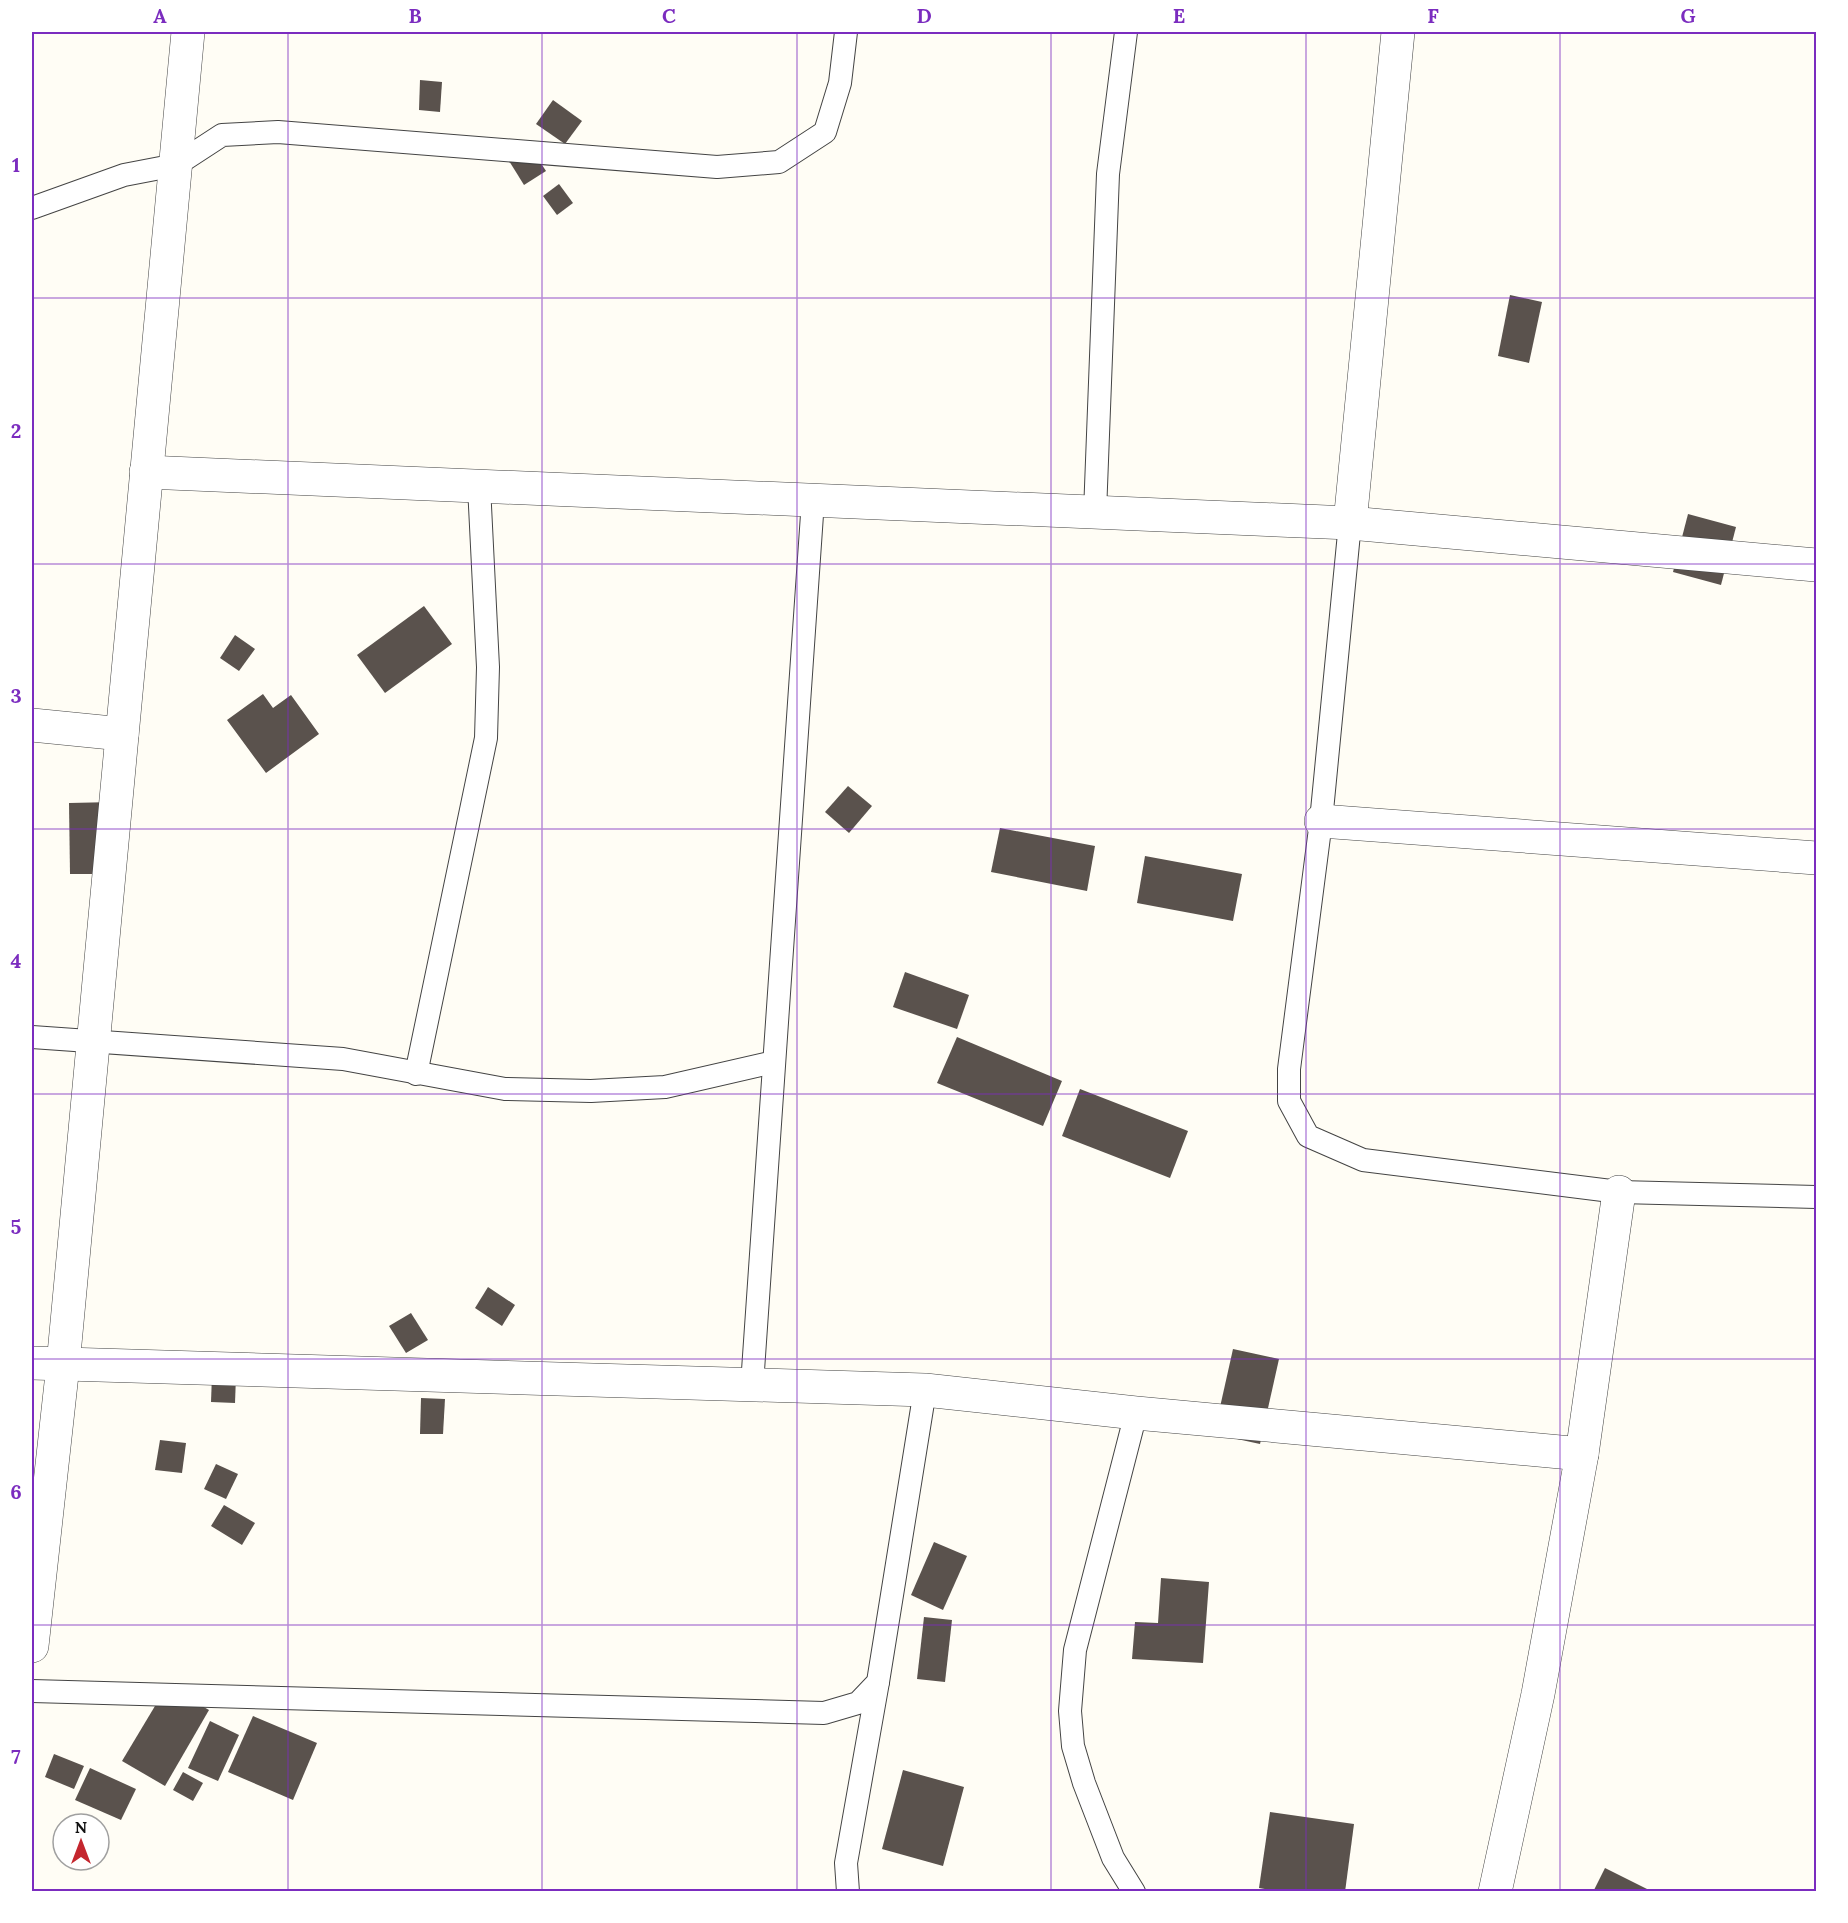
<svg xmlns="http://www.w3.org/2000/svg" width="1848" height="1923" font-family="Lora,serif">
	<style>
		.building { fill: #5a524d }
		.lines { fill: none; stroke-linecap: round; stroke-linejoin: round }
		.service-casing { stroke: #444; stroke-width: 24 }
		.minor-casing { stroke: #444; stroke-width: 34 }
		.service { stroke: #fff; stroke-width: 22 }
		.minor { stroke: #fff; stroke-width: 33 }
		.grid { fill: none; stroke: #7b2cbf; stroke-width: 1.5; stroke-opacity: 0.55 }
		.neatline { fill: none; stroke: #7b2cbf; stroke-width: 2 }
		.grid-label { font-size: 20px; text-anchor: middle; font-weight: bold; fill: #7b2cbf }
	</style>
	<rect width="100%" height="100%" fill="#fffdf5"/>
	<g class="building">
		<path d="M 420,80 L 442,82 L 440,112 L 419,110 Z"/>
		<path d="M 553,100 L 582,121 L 565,144 L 536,124 Z"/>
		<path d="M 527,142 L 546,171 L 524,185 L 506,156 Z"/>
		<path d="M 559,184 L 573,203 L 557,215 L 543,196 Z"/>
		<path d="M 1510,295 L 1542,302 L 1529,363 L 1498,356 Z"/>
		<path d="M 1688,514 L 1736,527 L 1721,585 L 1673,572 Z"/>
		<path d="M 424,606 L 452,644 L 385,693 L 357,655 Z"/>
		<path d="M 235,635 L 255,649 L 239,671 L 220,658 Z"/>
		<path d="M 263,694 L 273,708 L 291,695 L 319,734 L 266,773 L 227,720 Z"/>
		<path d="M 848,786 L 872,806 L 849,833 L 825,812 Z"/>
		<path d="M 114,802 L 115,874 L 70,874 L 69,803 Z"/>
		<path d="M 1000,828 L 1095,846 L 1087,891 L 991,872 Z"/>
		<path d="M 1145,856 L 1242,874 L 1233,921 L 1137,903 Z"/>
		<path d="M 905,972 L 969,995 L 957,1029 L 893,1007 Z"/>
		<path d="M 957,1037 L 1062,1081 L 1043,1126 L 937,1083 Z"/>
		<path d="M 1080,1089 L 1188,1131 L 1170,1178 L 1062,1136 Z"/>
		<path d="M 488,1287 L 515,1305 L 502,1326 L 475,1308 Z"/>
		<path d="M 411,1313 L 428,1340 L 406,1353 L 389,1326 Z"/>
		<path d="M 1233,1349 L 1279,1359 L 1260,1444 L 1214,1434 Z"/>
		<path d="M 212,1375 L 236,1376 L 235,1403 L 211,1402 Z"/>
		<path d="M 421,1398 L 445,1399 L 443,1434 L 420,1434 Z"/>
		<path d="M 160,1440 L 186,1443 L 182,1473 L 155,1470 Z"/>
		<path d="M 216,1464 L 238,1474 L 226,1499 L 204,1489 Z"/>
		<path d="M 224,1505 L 255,1523 L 242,1545 L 211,1526 Z"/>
		<path d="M 934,1542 L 967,1556 L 943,1610 L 911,1595 Z"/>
		<path d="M 1161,1578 L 1209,1582 L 1203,1663 L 1132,1659 L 1135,1622 L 1158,1623 Z"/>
		<path d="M 924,1617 L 952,1620 L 945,1682 L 917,1679 Z"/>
		<path d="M 167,1686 L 209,1710 L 165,1786 L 122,1761 Z"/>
		<path d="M 253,1716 L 317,1743 L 293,1800 L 228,1772 Z"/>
		<path d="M 210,1721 L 239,1735 L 218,1781 L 188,1768 Z"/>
		<path d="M 54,1754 L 84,1766 L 74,1789 L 45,1777 Z"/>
		<path d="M 90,1768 L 136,1789 L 121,1820 L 75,1800 Z"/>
		<path d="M 903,1770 L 964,1787 L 943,1866 L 882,1849 Z"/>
		<path d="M 183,1772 L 203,1783 L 193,1801 L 173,1790 Z"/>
		<path d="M 1270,1812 L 1354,1824 L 1345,1892 L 1283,1892 L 1259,1888 Z"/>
		<path d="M 1605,1868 L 1653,1892 L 1593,1892 Z"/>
	</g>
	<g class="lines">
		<g class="service-casing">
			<g id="service">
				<path d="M 32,208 L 124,175 L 176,165 L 222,135 L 278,132 L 717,167 L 779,162 L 825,132 L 840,83 L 846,32"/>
				<path d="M 1095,513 L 1108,174 L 1126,32"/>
				<path d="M 1350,523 L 1321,821 L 1289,1069 L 1289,1101 L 1308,1136 L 1363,1160 L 1619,1192 L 1816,1197"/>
				<path d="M 32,1037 L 343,1059 L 505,1089 L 591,1091 L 665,1087 L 774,1062"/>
				<path d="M 416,1074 L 486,738 L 488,667 L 479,486"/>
				<path d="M 752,1385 L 813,500"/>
				<path d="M 32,1691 L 824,1713 L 858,1703 L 878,1682 L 925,1390"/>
				<path d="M 848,1892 L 846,1863 L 878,1682"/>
				<path d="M 1134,1892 L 1113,1858 L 1084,1783 L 1073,1746 L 1070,1711 L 1075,1650 L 1136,1413"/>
			</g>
		</g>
		<g class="minor-casing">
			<g id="minor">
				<path d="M 146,472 L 1350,523 L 1816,565"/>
				<path d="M 1350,523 L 1398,32"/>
				<path d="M 32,725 L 122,734"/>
				<path d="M 1321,821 L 1816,858"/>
				<path d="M 32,1363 L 925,1390 L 1136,1413 L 1582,1454"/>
				<path d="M 32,1646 L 63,1365 L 188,32"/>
				<path d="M 1495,1892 L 1538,1694 L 1582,1454 L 1619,1192"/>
			</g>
		</g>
		<use href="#service" class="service"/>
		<use href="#minor" class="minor"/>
	</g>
	<path class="grid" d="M 288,32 L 288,1892M 542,32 L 542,1892M 797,32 L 797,1892M 1051,32 L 1051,1892M 1306,32 L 1306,1892M 1560,32 L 1560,1892M 32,298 L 1816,298M 32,564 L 1816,564M 32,829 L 1816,829M 32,1094 L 1816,1094M 32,1359 L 1816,1359M 32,1625 L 1816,1625"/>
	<rect width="1848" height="1923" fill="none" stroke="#ffffff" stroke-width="66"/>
	<g transform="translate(81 1842)"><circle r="28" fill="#ffffff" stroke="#a0a0a0" stroke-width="1.5"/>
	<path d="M0-4.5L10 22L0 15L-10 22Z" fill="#c4262e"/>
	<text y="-9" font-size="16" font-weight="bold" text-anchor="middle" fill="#111111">N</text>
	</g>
	<rect x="33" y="33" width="1782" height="1857" class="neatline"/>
	<g class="grid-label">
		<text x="160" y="23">A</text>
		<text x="415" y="23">B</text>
		<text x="669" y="23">C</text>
		<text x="924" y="23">D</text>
		<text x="1179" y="23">E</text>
		<text x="1433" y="23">F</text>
		<text x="1688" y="23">G</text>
		<text x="16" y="172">1</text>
		<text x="16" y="438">2</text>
		<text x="16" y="703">3</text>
		<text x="16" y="968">4</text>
		<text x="16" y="1234">5</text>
		<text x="16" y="1499">6</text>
		<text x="16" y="1764">7</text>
	</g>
</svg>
